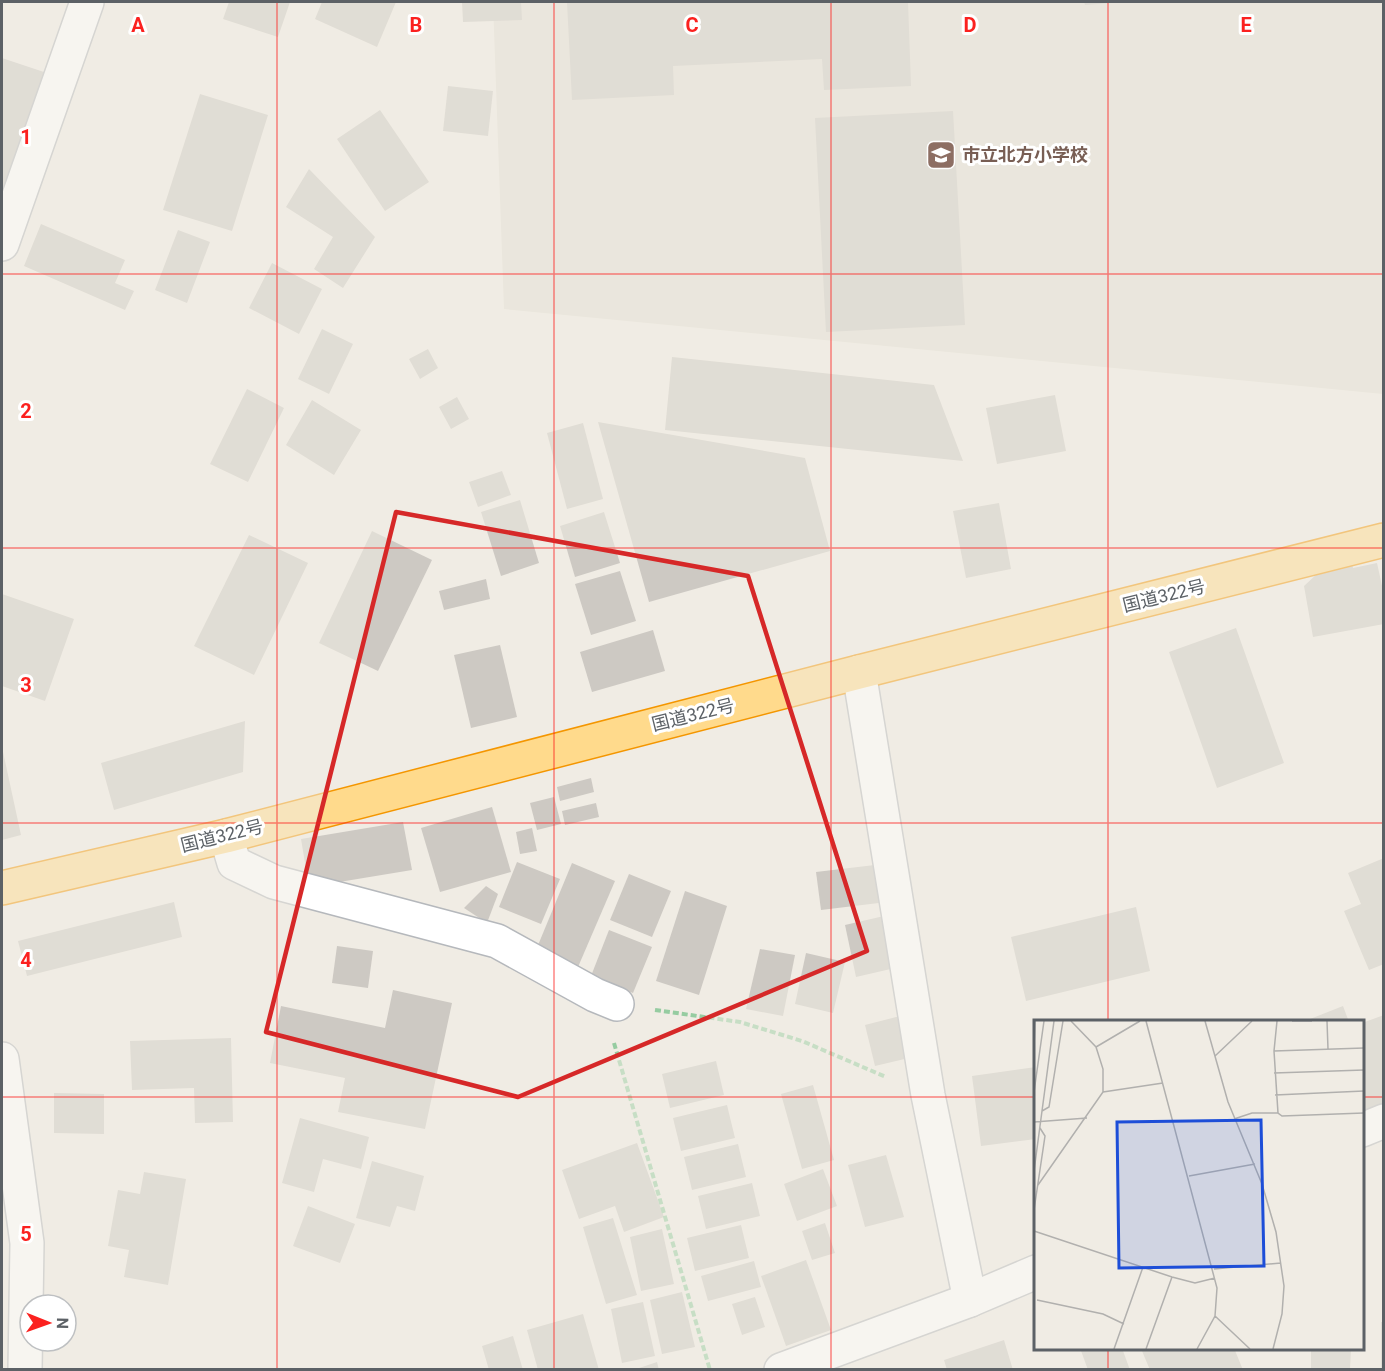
<svg xmlns="http://www.w3.org/2000/svg" width="1385" height="1371" font-family="Roboto,'Noto Sans JP',sans-serif">
	<style>
		.education { fill: #e2ded4 }
		.building { fill: #cdc9c3 }
		.lines { fill: none; stroke-linecap: round; stroke-linejoin: round }
		.minor-casing { stroke: #b5b8bc; stroke-width: 36 }
		.highway-casing { stroke: #f49600; stroke-width: 36 }
		.path { stroke: #96cca1; stroke-width: 4; stroke-dasharray: 6 3; stroke-linecap: butt }
		.minor { stroke: #fff; stroke-width: 33 }
		.highway { stroke: #ffda8c; stroke-width: 33 }
		.marked { fill: none; stroke: #d62828; stroke-width: 4.5; stroke-linejoin: round }
		.grid { fill: none; stroke: #fb211f; stroke-width: 1.5; stroke-opacity: 0.55 }
		.labels { text-anchor: middle; stroke-width: 6; stroke-linejoin: round; paint-order: stroke }
		.education-label { font-size: 18px; font-weight: bold; fill: #785e54; stroke: #fff; text-anchor: start }
		.street-label { font-size: 18px; fill: #5c6166; stroke: #fff }
		.inset-road { fill: none; stroke: #b1b0ae; stroke-width: 1.5 }
		.view { fill: #1d4ed8; fill-opacity: 0.15; stroke: #1d4ed8; stroke-width: 3 }
		.inset-edge { fill: none; stroke: #5c6166; stroke-width: 3 }
		.grid-label { font-size: 20px; text-anchor: middle; font-weight: bold; fill: #fb211f; stroke: #fff; stroke-width: 6; stroke-linejoin: round; paint-order: stroke }
	</style>
	<rect width="100%" height="100%" fill="#f0ece4"/>
	<path class="education" d="M 493,2 L 1383,2 L 1383,394 L 504,309 Z"/>
	<g class="building">
		<path d="M 229,2 L 290,2 L 278,37 L 223,19 Z"/>
		<path d="M 322,2 L 396,2 L 377,47 L 315,19 Z"/>
		<path d="M 462,2 L 521,2 L 522,20 L 463,22 Z"/>
		<path d="M 567,2 L 908,2 L 911,86 L 824,90 L 822,59 L 673,66 L 674,95 L 572,100 Z"/>
		<path d="M 1084,2 L 1111,2 L 1111,3 L 1085,5 Z"/>
		<path d="M 2,58 L 47,73 L 9,189 L 2,187 Z"/>
		<path d="M 448,86 L 493,91 L 488,136 L 443,131 Z"/>
		<path d="M 200,94 L 268,115 L 232,231 L 163,210 Z"/>
		<path d="M 380,110 L 429,182 L 385,211 L 337,139 Z"/>
		<path d="M 953,111 L 965,325 L 826,332 L 815,118 Z"/>
		<path d="M 309,169 L 375,237 L 343,288 L 314,269 L 333,237 L 286,207 Z"/>
		<path d="M 41,224 L 125,260 L 115,283 L 134,291 L 125,310 L 24,266 Z"/>
		<path d="M 178,230 L 210,242 L 187,303 L 155,290 Z"/>
		<path d="M 272,263 L 322,289 L 299,334 L 249,308 Z"/>
		<path d="M 322,329 L 353,344 L 329,394 L 298,379 Z"/>
		<path d="M 428,349 L 438,368 L 420,379 L 409,359 Z"/>
		<path d="M 672,357 L 934,385 L 963,461 L 665,430 Z"/>
		<path d="M 247,389 L 284,408 L 248,482 L 210,464 Z"/>
		<path d="M 1055,395 L 1066,451 L 997,464 L 986,408 Z"/>
		<path d="M 457,397 L 469,419 L 451,429 L 439,407 Z"/>
		<path d="M 312,400 L 361,430 L 334,475 L 286,445 Z"/>
		<path d="M 598,422 L 805,458 L 830,551 L 649,602 Z"/>
		<path d="M 583,423 L 603,499 L 567,509 L 547,433 Z"/>
		<path d="M 502,471 L 511,495 L 478,507 L 469,482 Z"/>
		<path d="M 520,500 L 539,563 L 501,576 L 481,512 Z"/>
		<path d="M 999,503 L 1011,569 L 966,578 L 953,511 Z"/>
		<path d="M 604,512 L 620,563 L 575,577 L 560,526 Z"/>
		<path d="M 372,531 L 432,560 L 378,671 L 319,643 Z"/>
		<path d="M 249,535 L 308,563 L 254,675 L 194,646 Z"/>
		<path d="M 1351,558 L 1353,568 L 1377,563 L 1384,595 L 1384,624 L 1313,637 L 1304,586 L 1318,573 Z"/>
		<path d="M 620,571 L 636,621 L 591,635 L 575,584 Z"/>
		<path d="M 486,579 L 490,599 L 444,610 L 439,591 Z"/>
		<path d="M 2,594 L 74,619 L 45,701 L 2,686 Z"/>
		<path d="M 1236,628 L 1284,763 L 1217,788 L 1169,652 Z"/>
		<path d="M 653,630 L 665,671 L 592,692 L 580,652 Z"/>
		<path d="M 500,645 L 517,717 L 471,728 L 454,655 Z"/>
		<path d="M 245,721 L 243,772 L 114,810 L 101,763 Z"/>
		<path d="M 2,747 L 21,835 L 2,840 Z"/>
		<path d="M 591,778 L 594,792 L 560,801 L 557,787 Z"/>
		<path d="M 554,797 L 561,824 L 537,830 L 530,803 Z"/>
		<path d="M 596,803 L 599,817 L 565,825 L 562,811 Z"/>
		<path d="M 492,807 L 511,872 L 440,892 L 421,828 Z"/>
		<path d="M 403,822 L 412,870 L 309,887 L 301,839 Z"/>
		<path d="M 532,828 L 537,851 L 520,854 L 516,832 Z"/>
		<path d="M 1384,858 L 1384,964 L 1369,970 L 1344,911 L 1361,904 L 1348,873 Z"/>
		<path d="M 517,862 L 560,879 L 541,924 L 499,907 Z"/>
		<path d="M 572,863 L 615,881 L 578,967 L 536,950 Z"/>
		<path d="M 883,864 L 887,902 L 821,910 L 816,872 Z"/>
		<path d="M 629,874 L 671,891 L 652,937 L 610,920 Z"/>
		<path d="M 486,886 L 498,894 L 487,923 L 464,908 Z"/>
		<path d="M 685,891 L 727,906 L 699,995 L 656,981 Z"/>
		<path d="M 174,902 L 182,937 L 27,976 L 18,941 Z"/>
		<path d="M 1136,907 L 1150,971 L 1026,1001 L 1011,937 Z"/>
		<path d="M 884,916 L 895,968 L 856,977 L 845,925 Z"/>
		<path d="M 609,930 L 652,947 L 633,993 L 591,976 Z"/>
		<path d="M 337,946 L 373,951 L 368,988 L 332,983 Z"/>
		<path d="M 760,949 L 795,955 L 783,1016 L 746,1009 Z"/>
		<path d="M 806,953 L 845,962 L 833,1013 L 795,1004 Z"/>
		<path d="M 393,990 L 452,1003 L 425,1129 L 338,1112 L 345,1078 L 270,1063 L 281,1006 L 385,1028 Z"/>
		<path d="M 1343,1006 L 1349,1022 L 1305,1022 L 1305,1021 Z"/>
		<path d="M 904,1015 L 913,1057 L 875,1066 L 865,1025 Z"/>
		<path d="M 1384,1015 L 1384,1107 L 1362,1116 L 1362,1023 Z"/>
		<path d="M 231,1038 L 233,1122 L 195,1123 L 194,1088 L 132,1090 L 130,1041 Z"/>
		<path d="M 716,1061 L 724,1095 L 670,1108 L 662,1074 Z"/>
		<path d="M 1036,1067 L 1036,1139 L 981,1146 L 972,1076 Z"/>
		<path d="M 813,1085 L 834,1160 L 802,1169 L 781,1094 Z"/>
		<path d="M 54,1093 L 104,1094 L 104,1134 L 54,1133 Z"/>
		<path d="M 727,1105 L 735,1138 L 681,1151 L 673,1118 Z"/>
		<path d="M 300,1118 L 369,1137 L 361,1169 L 323,1159 L 314,1192 L 282,1183 Z"/>
		<path d="M 637,1143 L 664,1217 L 624,1232 L 615,1206 L 579,1219 L 562,1170 Z"/>
		<path d="M 738,1144 L 746,1177 L 692,1190 L 684,1157 Z"/>
		<path d="M 886,1155 L 904,1217 L 865,1227 L 848,1165 Z"/>
		<path d="M 372,1161 L 424,1176 L 415,1211 L 397,1206 L 390,1227 L 356,1218 Z"/>
		<path d="M 823,1169 L 837,1206 L 797,1221 L 784,1184 Z"/>
		<path d="M 144,1172 L 186,1179 L 168,1285 L 124,1277 L 129,1250 L 108,1246 L 118,1190 L 140,1194 Z"/>
		<path d="M 752,1183 L 760,1216 L 706,1229 L 698,1196 Z"/>
		<path d="M 308,1206 L 355,1224 L 340,1263 L 293,1246 Z"/>
		<path d="M 613,1218 L 637,1295 L 606,1304 L 583,1227 Z"/>
		<path d="M 825,1223 L 835,1253 L 812,1260 L 802,1231 Z"/>
		<path d="M 741,1225 L 749,1258 L 695,1271 L 687,1238 Z"/>
		<path d="M 662,1229 L 674,1284 L 641,1291 L 630,1237 Z"/>
		<path d="M 806,1260 L 831,1330 L 786,1346 L 761,1276 Z"/>
		<path d="M 754,1261 L 761,1287 L 708,1301 L 701,1276 Z"/>
		<path d="M 682,1292 L 695,1347 L 662,1354 L 650,1300 Z"/>
		<path d="M 755,1297 L 765,1327 L 742,1335 L 732,1304 Z"/>
		<path d="M 643,1302 L 655,1356 L 622,1363 L 611,1309 Z"/>
		<path d="M 583,1314 L 599,1370 L 538,1370 L 527,1330 Z"/>
		<rect x="1381" y="1322" width="3" height="48"/>
		<path d="M 513,1336 L 523,1370 L 489,1370 L 482,1346 Z"/>
		<path d="M 1004,1340 L 1013,1370 L 947,1370 L 944,1360 Z"/>
		<path d="M 1080,1348 L 1122,1348 L 1130,1370 L 1088,1370 Z"/>
		<path d="M 1148,1348 L 1234,1348 L 1243,1370 L 1150,1370 L 1142,1351 Z"/>
		<path d="M 1311,1348 L 1351,1348 L 1350,1370 L 1311,1370 Z"/>
		<path d="M 657,1362 L 659,1370 L 637,1370 L 636,1369 Z"/>
	</g>
	<g class="lines">
		<g class="minor-casing">
			<g id="minor">
				<path d="M 2,244 L 87,2"/>
				<path d="M 859,672 L 928,1095 L 970,1300"/>
				<path d="M 226,836 L 234,863 L 274,882 L 497,941 L 595,995 L 617,1004"/>
				<path d="M 2,1059 L 27,1243 L 25,1370"/>
				<path d="M 1362,1130 L 1384,1121"/>
				<path d="M 781,1370 L 970,1300 L 1036,1272"/>
			</g>
		</g>
		<g class="highway-casing">
			<path id="highway" d="M 2,888 L 226,836 L 859,672 L 1384,540"/>
		</g>
		<g class="path">
			<path d="M 655,1010 L 740,1022 L 802,1041 L 886,1077"/>
			<path d="M 614,1043 L 710,1370"/>
		</g>
		<use href="#minor" class="minor"/>
		<use href="#highway" class="highway"/>
	</g>
	<path d="M0 0H1385V1371H0ZM 396,512 L 748,576 L 867,951 L 518,1097 L 266,1032 Z" fill="#f0ece4" fill-opacity=".55" fill-rule="evenodd"/>
	<path class="marked" d="M 396,512 L 748,576 L 867,951 L 518,1097 L 266,1032 Z"/>
	<path class="grid" d="M 277,2 L 277,1370M 554,2 L 554,1370M 831,2 L 831,1370M 1108,2 L 1108,1022M 2,274 L 1384,274M 2,548 L 1384,548M 2,823 L 1384,823M 2,1097 L 1036,1097M 1362,1097 L 1384,1097M 1108,1348 L 1108,1370"/>
	<defs>
		<g id="school-square" transform="scale(1.5)"><rect x="-9" y="-9" width="18" height="18" rx="4" fill="#8d6e63" stroke="#fff"/><path d="M0-5L7-2L0 1L-7-2ZM-4 1L0 2.5L4 1V4Q0 6-4 4Z" fill="#fff"/></g>
	</defs>
	<g fill-rule="evenodd">
		<use href="#school-square" x="941" y="155"/>
	</g>
	<g class="labels">
		<g class="education-label">
			<text x="962" y="161">市立北方小学校</text>
		</g>
		<g class="street-label">
			<text transform="translate(1164 596) rotate(-14)" y="6">国道322号</text>
			<text transform="translate(693 715) rotate(-14)" y="6">国道322号</text>
			<text transform="translate(222 836) rotate(-14)" y="6">国道322号</text>
		</g>
	</g>
	<g transform="translate(1034 1020)">
		<rect width="330" height="330" fill="#f0ece4"/>
		<path class="inset-road" d="M 112,1 L 183,268 L 181,296 L 163,329M 171,1 L 194,82 L 228,164 L 242,212 L 250,266 L 248,294 L 239,329M 243,1 L 240,31 L 244,93 L 248,96 L 330,93M 258,1 L 278,1M 293,1 L 294,29M 0,27 L 1,1M 62,27 L 106,1M 240,31 L 330,28M 181,36 L 218,1M 240,53 L 330,50M 0,72 L 10,1M 69,72 L 129,63M 241,75 L 330,71M 8,91 L 15,87 L 29,1M 200,99 L 218,93 L 244,93M 0,102 L 53,98M 0,151 L 20,1M 155,156 L 221,144M 4,165 L 69,72 L 69,49 L 62,27 L 37,1M 0,190 L 11,116 L 6,108M 0,211 L 138,257 L 161,263 L 181,258M 180,249 L 247,243M 0,251 L 0,301M 3,280 L 69,294 L 90,304M 181,296 L 216,329M 80,329 L 109,247M 112,329 L 138,257"/>
		<path class="view" d="M 227,100 L 230,246 L 85,248 L 83,102 Z"/>
		<rect width="330" height="330" class="inset-edge"/>
	</g>
	<g class="grid-label">
		<text x="138" y="32">A</text>
		<text x="416" y="32">B</text>
		<text x="692" y="32">C</text>
		<text x="970" y="32">D</text>
		<text x="1246" y="32">E</text>
		<text x="26" y="144">1</text>
		<text x="26" y="418">2</text>
		<text x="26" y="692">3</text>
		<text x="26" y="967">4</text>
		<text x="26" y="1241">5</text>
	</g>
	<rect width="1385" height="1371" fill="none" stroke="#5c6166" stroke-width="6"/>
	<g transform="translate(48 1323) rotate(91)"><circle r="28" fill="#ffffff" stroke="#bec0c2" stroke-width="1.5"/>
	<path d="M0-4.5L10 22L0 15L-10 22Z" fill="#fb211f"/>
	<text y="-9" font-size="16" font-weight="bold" text-anchor="middle" fill="#5c6166">N</text>
	</g>
</svg>
